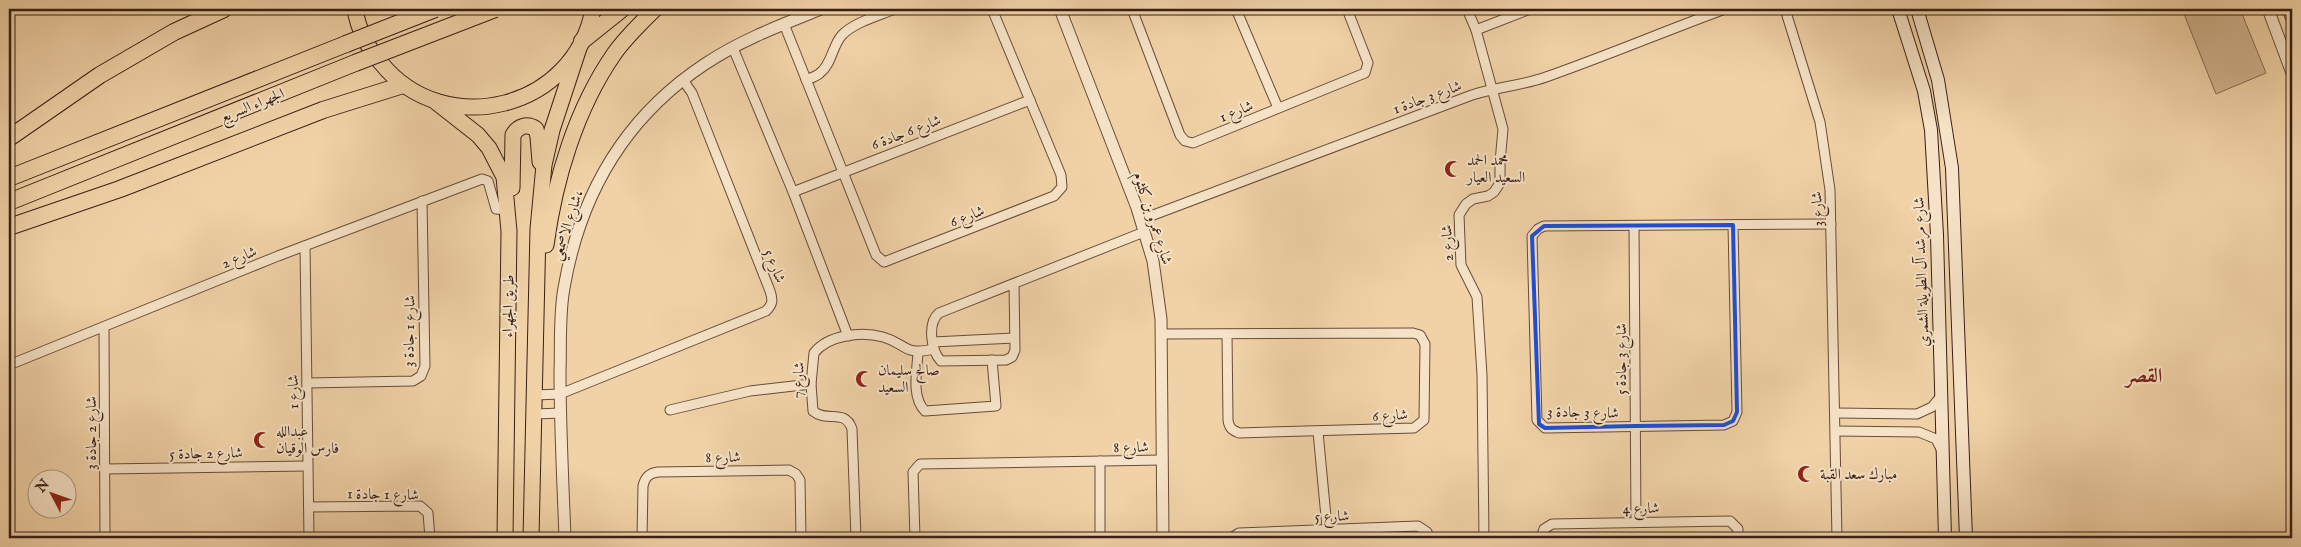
<svg xmlns="http://www.w3.org/2000/svg" width="2301" height="547" font-family="'IM FELL English',Amiri,serif">
	<style>
		.green { fill: #d1b48e; stroke: #846a52 }
		.lines { fill: none; stroke-linecap: round; stroke-linejoin: round }
		.minor-casing { stroke: #664c3a; stroke-width: 11 }
		.tertiary-casing { stroke: #664c3a; stroke-width: 13 }
		.secondary-casing { stroke: #371f16; stroke-width: 14 }
		.trunk-casing { stroke: #371f16; stroke-width: 17 }
		.motorway-casing { stroke: #371f16; stroke-width: 18 }
		.minor { stroke: #f6e2c6; stroke-width: 9 }
		.tertiary { stroke: #f6e2c6; stroke-width: 11 }
		.secondary { stroke: #f6e2c6; stroke-width: 12 }
		.trunk { stroke: #f1d2a7; stroke-width: 15 }
		.motorway { stroke: #f1d2a7; stroke-width: 16 }
		.motorway-bridge-casing { stroke: #371f16; stroke-width: 18; stroke-linecap: butt }
		.motorway-bridge { stroke: #f1d2a7; stroke-width: 16 }
		.marked { fill: none; stroke: #1d4ed8; stroke-width: 4; stroke-linejoin: round }
		.labels { text-anchor: middle; stroke-width: 4; stroke-linejoin: round; paint-order: stroke }
		.street-label { font-size: 15px; fill: #371f16; stroke: #f6e2c6 }
		.poi-label { font-size: 15px; fill: #371f16; stroke: #f6e2c6; text-anchor: start }
		.district-label { font-size: 20px; font-weight: bold; fill: #7a1f14; stroke: #f6e2c6 }
	</style>
	<rect width="100%" height="100%" fill="#f1d2a7"/>
	<filter id="stains"><feTurbulence type="fractalNoise" baseFrequency=".004" numOctaves="4"/><feColorMatrix values="0 0 0 0 .2 0 0 0 0 .09 0 0 0 0 .02 0 0 0 .5 -.17"/></filter>
	<radialGradient id="worn" r=".72"><stop offset=".6" stop-color="#630" stop-opacity="0"/><stop offset="1" stop-color="#630" stop-opacity=".3"/></radialGradient>
	<path class="green" d="M 2182,9 L 2240,9 L 2266,73 L 2216,94 Z"/>
	<g class="lines">
		<g class="minor-casing">
			<g id="minor">
				<path d="M 1132,9 L 1180,135 L 1185,141 L 1193,143 L 1365,73 L 1368,63 L 1347,9"/>
				<path d="M 1236,9 L 1278,108"/>
				<path d="M 1467,9 L 1476,30 L 1503,129 L 1500,162 L 1500,183 L 1494,192 L 1488,196 L 1473,199 L 1466,204 L 1459,215 L 1461,265 L 1477,297 L 1482,375 L 1484,538"/>
				<path d="M 1785,9 L 1820,122 L 1830,190 L 1837,538"/>
				<path d="M 784,24 L 876,255 L 884,262 L 1054,196 L 1062,187 L 1061,175 L 992,9"/>
				<path d="M 1476,30 L 1530,9"/>
				<path d="M 733,48 L 793,192 L 848,336"/>
				<path d="M 806,80 C 811,78 817,76 820,73 C 832,64 832,46 842,35 C 855,22 878,16 895,9"/>
				<path d="M 793,192 L 1030,100"/>
				<path d="M 1140,220 L 1472,95 C 1496,87 1521,86 1546,77 C 1606,56 1665,31 1725,9"/>
				<path d="M 1733,225 L 1737,412 L 1733,421 L 1724,425 L 1545,428 L 1537,420 L 1532,236 L 1538,229 L 1544,226 L 1831,224"/>
				<path d="M 1634,226 L 1636,522"/>
				<path d="M 305,246 L 309,538"/>
				<path d="M 1014,285 L 1015,350 L 1012,357 L 1006,360 L 941,361 C 931,351 927,323 939,313 L 1144,232"/>
				<path d="M 104,328 L 105,538"/>
				<path d="M 1161,334 L 1413,333 L 1420,335 L 1425,344 L 1424,420 L 1414,428 L 1239,433 C 1232,430 1229,428 1228,420 L 1227,334"/>
				<path d="M 933,342 L 1014,338"/>
				<path d="M 918,353 C 917,371 911,397 925,411 L 996,406 L 992,360"/>
				<path d="M 9,365 L 278,256 L 482,179 L 488,181 L 496,209 L 508,210"/>
				<path d="M 307,383 L 413,381 L 421,376 L 425,366 L 422,201"/>
				<path d="M 535,395 L 560,394 L 766,311 C 773,304 773,300 770,291 L 692,93 L 683,80"/>
				<path d="M 670,410 L 750,391 L 811,384"/>
				<path d="M 1836,413 L 1917,414 L 1932,407 L 1941,396"/>
				<path d="M 535,414 L 561,413"/>
				<path d="M 1836,431 L 1919,432 L 1936,439 L 1941,449"/>
				<path d="M 1318,432 L 1328,538"/>
				<path d="M 1100,461 L 1100,538"/>
				<path d="M 105,469 L 307,466"/>
				<path d="M 309,507 L 420,506 L 428,513 L 430,538"/>
				<path d="M 642,538 L 643,486 C 645,477 649,473 658,472 L 789,470 L 796,474 L 800,480 L 801,538"/>
				<path d="M 856,538 L 852,429 C 845,408 827,423 813,411 L 811,384 L 814,353 C 828,335 861,331 883,337 C 908,344 902,356 934,349"/>
				<path d="M 915,538 L 913,472 L 920,464 L 1162,460"/>
				<path d="M 1231,538 L 1239,533 L 1418,526 L 1427,532 L 1429,538"/>
				<path d="M 1541,538 L 1544,529 L 1552,524 L 1730,521 L 1738,529 L 1738,538"/>
			</g>
		</g>
		<g class="tertiary-casing">
			<g id="tertiary">
				<path d="M 1060,9 L 1137,208 L 1153,261 L 1161,319 L 1163,538"/>
				<path d="M 2268,9 L 2292,73"/>
				<path d="M 2288,9 L 2292,19"/>
				<path d="M 565,538 C 563,483 560,427 560,372 C 561,344 559,315 564,288 C 580,195 625,117 705,64 C 741,40 781,25 821,9"/>
			</g>
		</g>
		<g class="secondary-casing">
			<g id="secondary">
				<path d="M 1898,9 L 1924,91 L 1931,130 L 1937,235 L 1945,538"/>
				<path d="M 1917,9 L 1938,80 L 1952,168 L 1966,538"/>
			</g>
		</g>
		<g class="trunk-casing">
			<g id="trunk">
				<path d="M 355,9 C 358,29 368,48 381,63 C 445,142 575,109 593,9"/>
				<path d="M 436,102 L 478,135 L 489,148 L 504,177 L 509,231 L 505,538"/>
				<path d="M 512,188 L 513,135 C 518,126 527,123 536,129 L 538,137 L 540,162"/>
				<path d="M 546,245 C 555,179 576,109 614,54 C 625,38 641,23 655,9"/>
				<path d="M 531,538 L 538,229 L 544,165 L 552,130 L 579,48"/>
			</g>
		</g>
		<g class="motorway-casing">
			<g id="motorway">
				<path d="M 582,41 L 622,9"/>
				<path d="M 9,138 L 100,75 L 174,32 L 224,9"/>
				<path d="M 9,178 L 346,44"/>
				<path d="M 9,202 L 355,63"/>
				<path d="M 9,227 L 120,189 L 323,110 L 403,85"/>
			</g>
		</g>
		<use href="#minor" class="minor"/>
		<use href="#tertiary" class="tertiary"/>
		<use href="#secondary" class="secondary"/>
		<use href="#trunk" class="trunk"/>
		<use href="#motorway" class="motorway"/>
		<g class="motorway-bridge-casing">
			<g id="motorway-bridge">
				<path d="M 346,44 L 435,9"/>
				<path d="M 355,63 L 495,9"/>
			</g>
		</g>
		<use href="#motorway-bridge" class="motorway-bridge"/>
	</g>
	<path class="marked" d="M 1733,225 L 1737,412 L 1733,421 L 1724,425 L 1635,426 L 1545,428 L 1539,424 L 1532,236 L 1544,226 Z"/>
	<defs>
		<g id="mosque-bare" transform="scale(1.35)"><path d="M3.5-4.9A6 6 0 1 0 3.5 4.9A5 5 0 1 1 3.5-4.9Z" fill="#8f2418" stroke="#f6e2c6" stroke-width="2.5" paint-order="stroke"/></g>
	</defs>
	<g fill-rule="evenodd">
		<use href="#mosque-bare" x="1453" y="169"/>
		<use href="#mosque-bare" x="864" y="379"/>
		<use href="#mosque-bare" x="262" y="440"/>
		<use href="#mosque-bare" x="1806" y="474"/>
	</g>
	<g class="labels">
		<g class="street-label">
			<text transform="translate(1427 97) rotate(-20)" y="5">شارع 3 جادة 1</text>
			<text transform="translate(252 105) rotate(-22)" y="5">الجهراء السريع</text>
			<text transform="translate(1236 111) rotate(-22)" y="5">شارع 1</text>
			<text transform="translate(906 132) rotate(-21)" y="5">شارع 6 جادة 6</text>
			<text transform="translate(1817 209) rotate(-93)" y="5">شارع 3</text>
			<text transform="translate(967 216) rotate(-22)" y="5">شارع 6</text>
			<text transform="translate(1153 218) rotate(72)" y="5">شارع عمرو بن كلثوم</text>
			<text transform="translate(567 225) rotate(-72)" y="5">شارع الاصمعي،</text>
			<text transform="translate(1447 243) rotate(-93)" y="5">شارع 2</text>
			<text transform="translate(239 257) rotate(-22)" y="5">شارع 2</text>
			<text transform="translate(775 266) rotate(68)" y="5">شارع 5</text>
			<text transform="translate(1921 272) rotate(-92)" y="5">شارع مرشد آل الطويلة الشمري</text>
			<text transform="translate(508 306) rotate(-89)" y="5">طريق الجهراء</text>
			<text transform="translate(409 331) rotate(-89)" y="5">شارع 1 جادة 3</text>
			<text transform="translate(1621 359) rotate(-90)" y="5">شارع 3 جادة 5</text>
			<text transform="translate(798 380) rotate(-87)" y="5">شارع 7</text>
			<text transform="translate(293 392) rotate(-91)" y="5">شارع 1</text>
			<text transform="translate(1583 412) rotate(1)" y="5">شارع 3 جادة 3</text>
			<text transform="translate(1390 415) rotate(-3)" y="5">شارع 6</text>
			<text transform="translate(91 433) rotate(-90)" y="5">شارع 2 جادة 3</text>
			<text transform="translate(1131 447) rotate(-1)" y="5">شارع 8</text>
			<text transform="translate(206 453) rotate(-1)" y="5">شارع 2 جادة 5</text>
			<text transform="translate(723 457) rotate(-1)" y="5">شارع 8</text>
			<text transform="translate(383 494) rotate(1)" y="5">شارع 1 جادة 1</text>
			<text transform="translate(1641 508) rotate(-1)" y="5">شارع 4</text>
			<text transform="translate(1332 516) rotate(-2)" y="5">شارع 5</text>
		</g>
		<g class="poi-label">
			<text x="1467" y="165">محمد الحمد<tspan x="1467" dy="17">السعيد العيار</tspan></text>
			<text x="878" y="375">صالح سليمان<tspan x="878" dy="17">السعيد</tspan></text>
			<text x="276" y="436">عبدالله<tspan x="276" dy="17">فارس الوقيان</tspan></text>
			<text x="1820" y="479">مبارك سعد القبة</text>
		</g>
		<g class="district-label">
			<text x="2144" y="382">القصر</text>
		</g>
	</g>
	<rect width="2301" height="547" fill="none" stroke="#f1d2a7" stroke-width="30"/>
	<rect x="10" y="10" width="2281" height="527" fill="none" stroke="#371f16" stroke-width="2.5"/>
	<rect x="15" y="15" width="2271" height="517" fill="none" stroke="#371f16"/>
	<g transform="translate(52 494) rotate(311)"><circle r="24" fill="#f6e2c6" stroke="#aa9480"/>
	<path d="M0-4L9 19L0 12L-9 19Z" fill="#8f2418"/>
	<text y="-8" font-size="14" font-weight="bold" text-anchor="middle" fill="#371f16">N</text>
	</g>
	<rect width="100%" height="100%" filter="url(#stains)"/>
	<rect width="100%" height="100%" fill="url(#worn)"/>
</svg>
